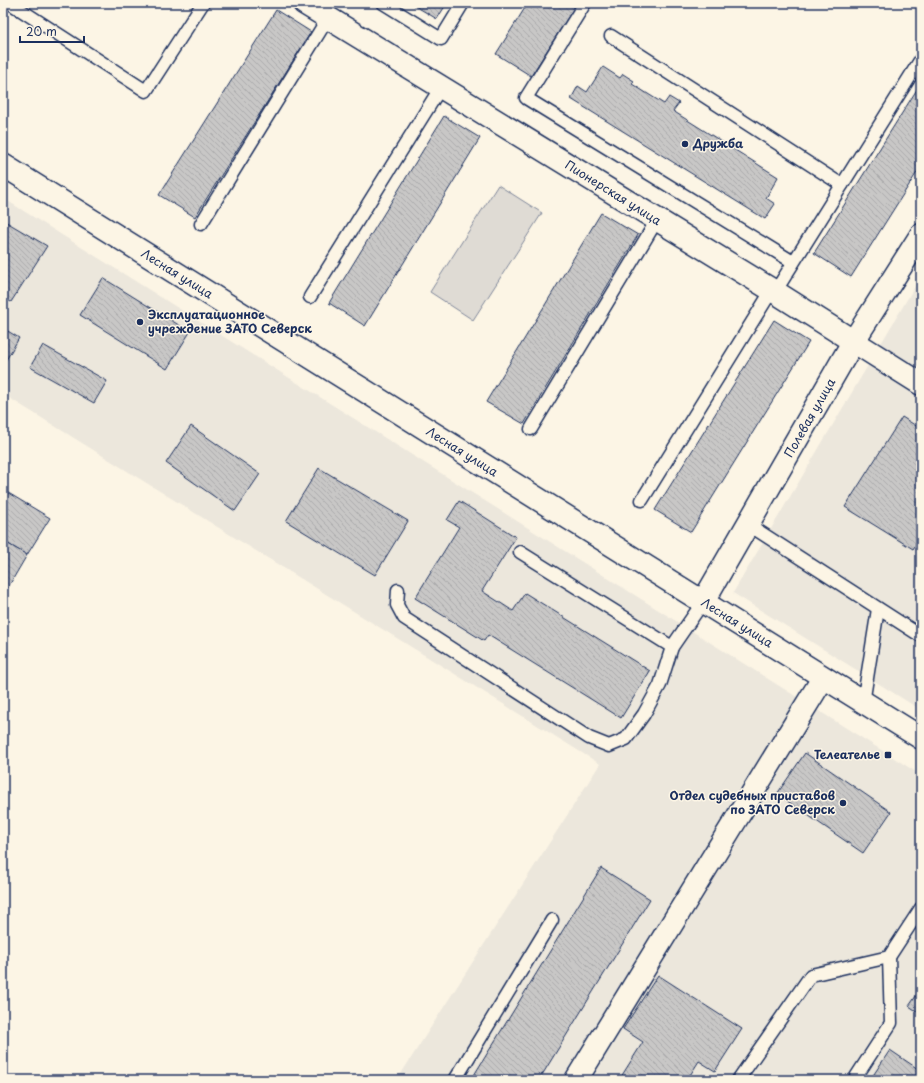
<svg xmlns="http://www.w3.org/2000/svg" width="924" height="1083" font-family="'Playpen Sans',sans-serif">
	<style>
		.built { fill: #ece7dc }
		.green { fill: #dfdbd4; stroke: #7d8599 }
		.building { fill: url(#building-back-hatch); stroke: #1b2f5e }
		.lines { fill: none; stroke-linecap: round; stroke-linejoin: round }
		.lane-casing { stroke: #1b2f5e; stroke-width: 15 }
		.street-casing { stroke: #1b2f5e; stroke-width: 25 }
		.secondary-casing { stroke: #1b2f5e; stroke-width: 25 }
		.lane { stroke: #fcf5e5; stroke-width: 12 }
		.street { stroke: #fcf5e5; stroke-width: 22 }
		.secondary { stroke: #fcf5e5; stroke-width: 22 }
		.poi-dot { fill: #1b2f5e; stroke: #fcf5e5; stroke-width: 1.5 }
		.labels { text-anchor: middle; stroke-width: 3; stroke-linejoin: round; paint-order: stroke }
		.poi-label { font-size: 12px; font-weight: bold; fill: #1b2f5e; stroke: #fcf5e5; text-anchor: start }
		.street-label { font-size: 12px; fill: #1b2f5e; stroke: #fcf5e5 }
	</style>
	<defs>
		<pattern id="building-back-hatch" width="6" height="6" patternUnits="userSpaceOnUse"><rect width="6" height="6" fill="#c8c7c6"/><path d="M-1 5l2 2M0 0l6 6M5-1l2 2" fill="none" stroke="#ababac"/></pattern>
	</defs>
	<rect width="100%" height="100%" fill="#fcf5e5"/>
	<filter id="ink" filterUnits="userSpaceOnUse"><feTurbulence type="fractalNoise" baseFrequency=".025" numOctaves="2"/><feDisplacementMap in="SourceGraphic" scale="8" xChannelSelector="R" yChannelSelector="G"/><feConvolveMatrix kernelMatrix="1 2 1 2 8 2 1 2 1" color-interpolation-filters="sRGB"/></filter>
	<g filter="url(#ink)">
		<g class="built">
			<path d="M 3,198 L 921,775 L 921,1080 L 397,1080 L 600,764 L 3,394 Z"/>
			<path d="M 921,276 L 921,710 L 733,593 Z"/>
		</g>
		<path class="green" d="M 498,185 L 542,213 L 473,320 L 430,292 Z"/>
		<g class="building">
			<path d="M 410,3 L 447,3 L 437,19 Z"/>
			<path d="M 528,3 L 577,3 L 531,76 L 496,54 Z"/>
			<path d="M 276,10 L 311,32 L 195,217 L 159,195 Z"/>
			<path d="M 603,67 L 620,78 L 623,74 L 634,81 L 632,84 L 664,104 L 669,97 L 679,103 L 673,111 L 778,177 L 766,198 L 775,204 L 765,219 L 571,99 L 578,86 L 587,92 Z"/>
			<path d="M 921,83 L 921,166 L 851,277 L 814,253 Z"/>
			<path d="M 444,116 L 480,138 L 365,326 L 329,303 Z"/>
			<path d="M 601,213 L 638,235 L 524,424 L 486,402 Z"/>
			<path d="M 3,220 L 47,246 L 11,302 L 3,297 Z"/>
			<path d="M 103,278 L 190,332 L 167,369 L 80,315 Z"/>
			<path d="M 774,320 L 809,342 L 691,532 L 655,510 Z"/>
			<path d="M 3,328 L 19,338 L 6,360 L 3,358 Z"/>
			<path d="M 43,345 L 107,381 L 94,403 L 30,367 Z"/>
			<path d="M 902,417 L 921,429 L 921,537 L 913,549 L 845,507 Z"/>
			<path d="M 191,426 L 260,474 L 235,511 L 166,463 Z"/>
			<path d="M 319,468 L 408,521 L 375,575 L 286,521 Z"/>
			<path d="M 5,491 L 50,518 L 27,555 L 3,541 L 3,495 Z"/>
			<path d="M 459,501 L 516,537 L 482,591 L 513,611 L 525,593 L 650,671 L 621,718 L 488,635 L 484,641 L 415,598 L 459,527 L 447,520 Z"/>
			<path d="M 3,541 L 27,555 L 3,596 Z"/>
			<path d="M 805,753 L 891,812 L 863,853 L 777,794 Z"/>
			<path d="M 601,868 L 650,899 L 539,1080 L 471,1080 Z"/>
			<path d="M 658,975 L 742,1029 L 715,1071 L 699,1061 L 687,1080 L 619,1080 L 643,1042 L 623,1029 Z"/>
			<path d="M 921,989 L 921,1014 L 909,1006 Z"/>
			<path d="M 890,1050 L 921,1071 L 921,1080 L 870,1080 Z"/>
		</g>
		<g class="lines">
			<g class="lane-casing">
				<g id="lane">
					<path d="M 10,3 L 146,91 L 203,3"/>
					<path d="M 383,3 L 441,39 L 463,3"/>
					<path d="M 585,3 L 526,98 L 793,262"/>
					<path d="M 611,36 L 842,185"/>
					<path d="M 201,224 L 328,18"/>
					<path d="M 775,292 L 921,59"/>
					<path d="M 310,297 L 441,87"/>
					<path d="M 531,429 L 657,220"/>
					<path d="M 642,500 L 772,290"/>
					<path d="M 749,525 L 921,636"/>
					<path d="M 520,552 L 672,647"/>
					<path d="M 398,590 L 397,605 L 404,618 L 589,738 L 609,746 L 626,739 L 644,714 L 660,685 L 672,647 L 703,602"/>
					<path d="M 863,703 L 878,609"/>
					<path d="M 455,1080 L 552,920"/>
					<path d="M 738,1080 L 811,975 L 889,957 L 921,908"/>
					<path d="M 854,1080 L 891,1023 L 889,957"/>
				</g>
			</g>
			<g class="street-casing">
				<g id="street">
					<path d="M 304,3 L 772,290 L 921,384"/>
					<path d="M 703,602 L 853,342 L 921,235"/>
					<path d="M 576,1080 L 823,678"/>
				</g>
			</g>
			<g class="secondary-casing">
				<path id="secondary" d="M 3,165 L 921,738"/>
			</g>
			<use href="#lane" class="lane"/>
			<use href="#street" class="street"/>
			<use href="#secondary" class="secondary"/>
		</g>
	</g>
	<g class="poi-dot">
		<circle cx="685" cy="144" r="4"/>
		<circle cx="140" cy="322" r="4"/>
		<rect x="884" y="751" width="8" height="8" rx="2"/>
		<circle cx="843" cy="803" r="4"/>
	</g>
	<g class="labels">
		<g class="poi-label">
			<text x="693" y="148">Дружба</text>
			<text x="148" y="319">Эксплуатационное<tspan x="148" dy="14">учреждение ЗАТО Северск</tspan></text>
			<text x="880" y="759" text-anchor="end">Телеателье</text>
			<text x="835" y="800" text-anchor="end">Отдел судебных приставов<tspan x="835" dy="14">по ЗАТО Северск</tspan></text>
		</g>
		<g class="street-label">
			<text transform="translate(613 193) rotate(32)" y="4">Пионерская улица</text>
			<text transform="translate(177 274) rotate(32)" y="4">Лесная улица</text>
			<text transform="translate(810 418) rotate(-60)" y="4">Полевая улица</text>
			<text transform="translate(462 452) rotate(32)" y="4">Лесная улица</text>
			<text transform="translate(737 623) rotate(32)" y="4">Лесная улица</text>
		</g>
	</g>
	<rect width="924" height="1083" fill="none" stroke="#fcf5e5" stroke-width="16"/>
	<rect x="8" y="8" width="908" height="1067" fill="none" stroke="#1b2f5e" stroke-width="1.5" filter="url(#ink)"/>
	<path d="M20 36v6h64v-6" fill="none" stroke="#1b2f5e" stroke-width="2"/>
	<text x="26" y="36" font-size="12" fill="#1b2f5e" stroke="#fcf5e5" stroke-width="3" paint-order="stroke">20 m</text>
</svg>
